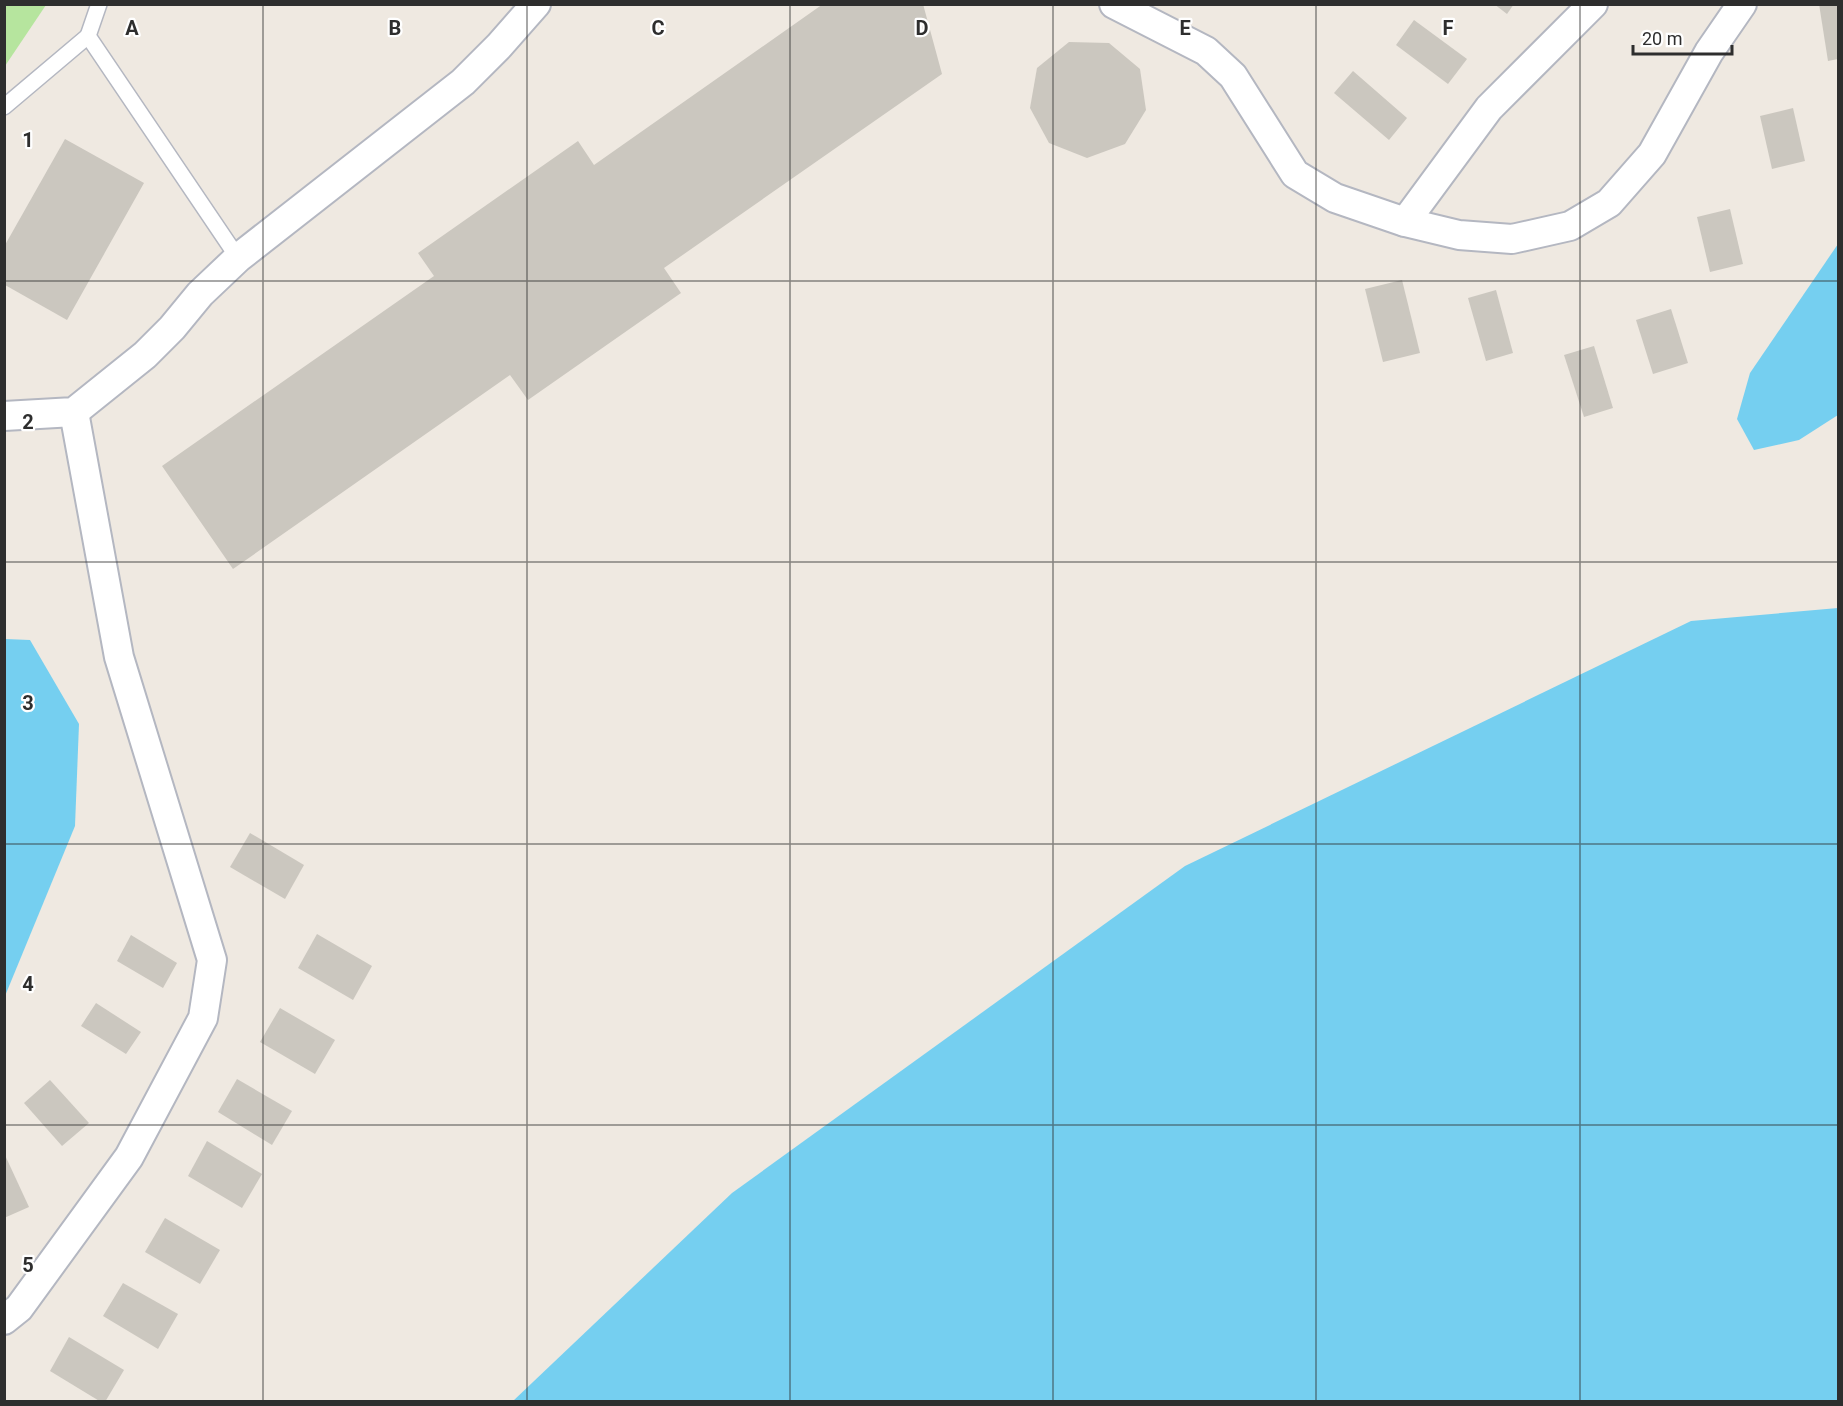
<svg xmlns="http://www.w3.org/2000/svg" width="1843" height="1406" font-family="Roboto,sans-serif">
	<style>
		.green { fill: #b6e59e }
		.water { fill: #75cff0 }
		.building { fill: #cbc7bf }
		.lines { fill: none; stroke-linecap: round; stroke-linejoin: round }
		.lane-casing { stroke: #b4b7c1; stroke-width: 18 }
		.street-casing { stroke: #b4b7c1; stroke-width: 32 }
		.lane { stroke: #fff; stroke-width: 15 }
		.street { stroke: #fff; stroke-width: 28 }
		.grid { fill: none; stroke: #2e2e2e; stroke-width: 1.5; stroke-opacity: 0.55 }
		.grid-label { font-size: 20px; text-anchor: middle; font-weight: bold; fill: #2e2e2e; stroke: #fff; stroke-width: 4.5; stroke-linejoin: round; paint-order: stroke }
	</style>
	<rect width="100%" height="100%" fill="#efe9e1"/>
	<path class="green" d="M 5,4 L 46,5 L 5,66 L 4,5 Z"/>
	<g class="water">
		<path d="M 1838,244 L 1838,415 L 1799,440 L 1754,450 L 1737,419 L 1750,373 Z"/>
		<path d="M 1838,608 L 1838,1401 L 513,1401 L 732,1193 L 1185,866 L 1691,621 Z"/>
		<path d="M 5,639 L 30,640 L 79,724 L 75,826 L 5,996 Z"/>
	</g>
	<g class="building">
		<path d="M 823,4 L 923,4 L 942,74 L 664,268 L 681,293 L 528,400 L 510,375 L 233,569 L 162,466 L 434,276 L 418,253 L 578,141 L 594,165 Z"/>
		<path d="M 1494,4 L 1514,4 L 1507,14 Z"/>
		<path d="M 1819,4 L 1838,4 L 1838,59 L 1828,61 Z"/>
		<path d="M 1414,20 L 1467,59 L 1448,84 L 1396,45 Z"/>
		<path d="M 1069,42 L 1109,43 L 1140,69 L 1146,110 L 1125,144 L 1087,158 L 1049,143 L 1030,108 L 1037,68 Z"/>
		<path d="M 1353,71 L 1407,118 L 1389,140 L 1334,93 Z"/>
		<path d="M 1793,108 L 1805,161 L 1772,169 L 1760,116 Z"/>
		<path d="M 65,139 L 144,183 L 67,320 L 5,285 L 5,245 Z"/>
		<path d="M 1730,209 L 1743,264 L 1710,272 L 1697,217 Z"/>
		<path d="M 1402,280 L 1420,353 L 1383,362 L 1365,289 Z"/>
		<path d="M 1496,290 L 1513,353 L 1486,361 L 1468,298 Z"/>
		<path d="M 1671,309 L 1688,363 L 1653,374 L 1636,320 Z"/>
		<path d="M 1594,346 L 1613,408 L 1584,417 L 1564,355 Z"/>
		<path d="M 250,833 L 304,865 L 285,899 L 230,867 Z"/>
		<path d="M 317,934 L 372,966 L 353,1000 L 298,968 Z"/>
		<path d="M 131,935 L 177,963 L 163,988 L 117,961 Z"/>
		<path d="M 96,1003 L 141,1032 L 126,1054 L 81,1026 Z"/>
		<path d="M 280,1008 L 335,1040 L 315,1074 L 260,1042 Z"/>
		<path d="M 237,1079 L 292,1111 L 272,1145 L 218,1112 Z"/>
		<path d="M 50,1080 L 89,1123 L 62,1146 L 24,1103 Z"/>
		<path d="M 207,1141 L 262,1174 L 242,1208 L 188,1176 Z"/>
		<path d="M 4,1153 L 29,1207 L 4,1218 Z"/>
		<path d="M 165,1218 L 220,1250 L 200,1284 L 145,1252 Z"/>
		<path d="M 123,1283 L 178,1314 L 158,1349 L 103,1316 Z"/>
		<path d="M 69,1337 L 124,1370 L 105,1402 L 101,1402 L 50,1371 Z"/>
	</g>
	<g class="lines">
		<g class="lane-casing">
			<g id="lane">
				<path d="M 99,4 L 88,36 L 238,258"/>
				<path d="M 4,107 L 88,36"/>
			</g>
		</g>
		<g class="street-casing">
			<g id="street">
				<path d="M 1114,4 L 1206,51 L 1233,76 L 1295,174 L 1335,198 L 1405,222 L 1459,235 L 1512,239 L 1570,226 L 1609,203 L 1652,154 L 1709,52 L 1742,4"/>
				<path d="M 1405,222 L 1489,108 L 1593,4"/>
				<path d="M 4,416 L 74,412 L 145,355 L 172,328 L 200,294 L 238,258 L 463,82 L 499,46 L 536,4"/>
				<path d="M 4,1320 L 19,1308 L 129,1157 L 203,1018 L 212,960 L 119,657 L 74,412"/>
			</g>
		</g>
		<use href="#lane" class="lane"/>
		<use href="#street" class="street"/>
	</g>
	<path class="grid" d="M 263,4 L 263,1402M 527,4 L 527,1402M 790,4 L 790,1402M 1053,4 L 1053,1402M 1316,4 L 1316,1402M 1580,4 L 1580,1402M 4,281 L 1838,281M 4,562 L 1838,562M 4,844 L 1838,844M 4,1125 L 1838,1125"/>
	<g class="grid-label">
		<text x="132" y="35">A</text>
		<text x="395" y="35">B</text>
		<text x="658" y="35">C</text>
		<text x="922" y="35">D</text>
		<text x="1185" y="35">E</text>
		<text x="1448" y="35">F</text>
		<text x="28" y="147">1</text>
		<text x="28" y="429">2</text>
		<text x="28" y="710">3</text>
		<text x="28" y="991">4</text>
		<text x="28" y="1272">5</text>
	</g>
	<rect width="1843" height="1406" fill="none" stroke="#2e2e2e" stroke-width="12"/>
	<path d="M1633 45v9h99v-9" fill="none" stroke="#2e2e2e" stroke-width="3"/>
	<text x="1642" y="45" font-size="18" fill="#2e2e2e" stroke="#ffffff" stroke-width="4.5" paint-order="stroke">20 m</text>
</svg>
